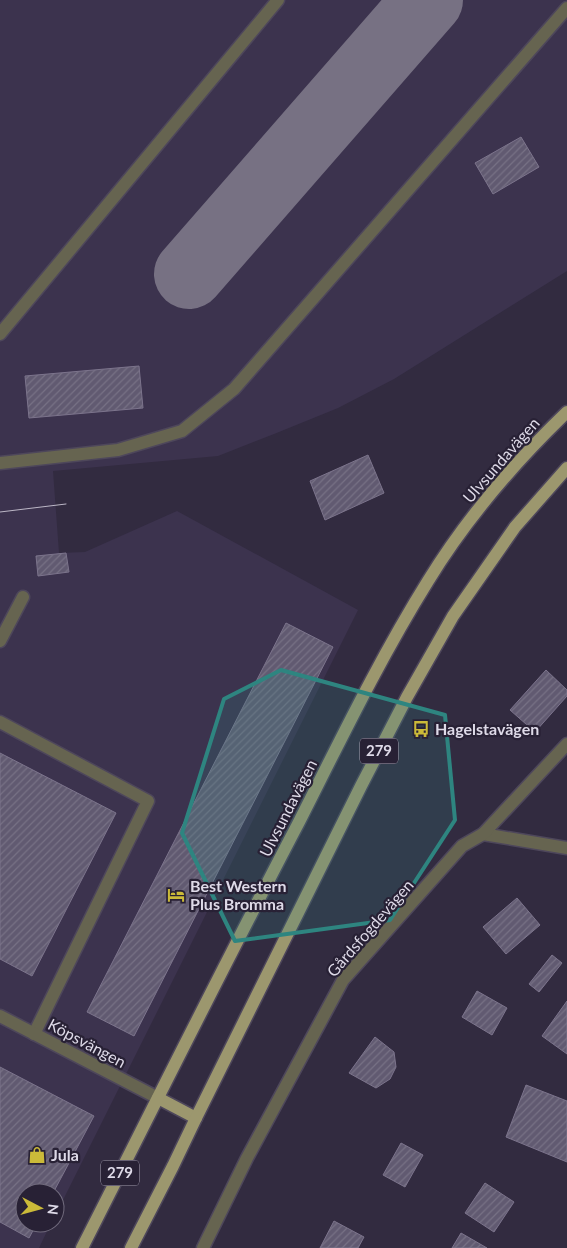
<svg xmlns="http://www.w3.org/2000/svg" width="567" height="1248" font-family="Lato,sans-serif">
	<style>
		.built { fill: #3c334e }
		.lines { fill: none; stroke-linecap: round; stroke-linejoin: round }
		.taxiway { stroke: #777183; stroke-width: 70 }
		.building { fill: url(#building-hatch); stroke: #7c748c }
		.minor-casing { stroke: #4e475b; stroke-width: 15 }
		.major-casing { stroke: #4e475b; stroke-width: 15 }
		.minor { stroke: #666450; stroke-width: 12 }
		.major { stroke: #9c976e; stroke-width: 12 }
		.tram { stroke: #bcb7c6; stroke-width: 1 }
		.marked { fill: #2e8580; fill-opacity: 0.2; stroke: #2e8580; stroke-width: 4; stroke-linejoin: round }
		.labels { text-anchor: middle; stroke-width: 4.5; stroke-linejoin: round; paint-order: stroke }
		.shield { fill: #282135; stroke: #a7a2b2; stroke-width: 1 }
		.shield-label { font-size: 15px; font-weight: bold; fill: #dedae8 }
		.street-label { font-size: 16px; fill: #dedae8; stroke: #282135 }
		.poi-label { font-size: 16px; font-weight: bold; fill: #dedae8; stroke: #282135; text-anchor: start }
	</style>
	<defs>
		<pattern id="building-hatch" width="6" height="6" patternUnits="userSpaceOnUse" patternTransform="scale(1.25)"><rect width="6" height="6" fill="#615a71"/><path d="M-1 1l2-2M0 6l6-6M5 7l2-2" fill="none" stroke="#777185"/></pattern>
	</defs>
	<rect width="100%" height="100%" fill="#322b40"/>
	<path class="built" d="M 0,0 L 567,0 L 567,271 L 394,379 L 338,408 L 274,434 L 218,456 L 53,471 L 59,553 L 85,552 L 177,511 L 358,610 L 55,1216 L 55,1193 L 25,1193 L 25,1223 L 51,1223 L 39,1248 L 0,1248 Z"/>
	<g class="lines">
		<path class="taxiway" d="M 189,274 L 428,0"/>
	</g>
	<g class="building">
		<path d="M 521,137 L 539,167 L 493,194 L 475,163 Z"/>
		<path d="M 139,366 L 143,408 L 29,418 L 25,376 Z"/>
		<path d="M 368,455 L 384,493 L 325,520 L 310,481 Z"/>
		<path d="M 66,553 L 69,572 L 38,576 L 36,556 Z"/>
		<path d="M 286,623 L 333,647 L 134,1036 L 87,1012 Z"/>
		<path d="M 546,670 L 567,690 L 567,696 L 535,732 L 510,710 Z"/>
		<path d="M 0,753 L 116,813 L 32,976 L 0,959 Z"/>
		<path d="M 517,898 L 540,925 L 506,954 L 483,927 Z"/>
		<path d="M 552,955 L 562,963 L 539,992 L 529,984 Z"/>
		<path d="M 477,991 L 507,1008 L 492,1035 L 462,1017 Z"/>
		<path d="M 567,1001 L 567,1054 L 542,1036 Z"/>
		<path d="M 375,1037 L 394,1052 L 396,1067 L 390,1079 L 376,1088 L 349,1073 Z"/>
		<path d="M 0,1067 L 94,1116 L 53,1193 L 25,1193 L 25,1223 L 37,1223 L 29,1238 L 0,1222 Z"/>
		<path d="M 526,1085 L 567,1101 L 567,1162 L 506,1137 Z"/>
		<path d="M 401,1143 L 423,1155 L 405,1187 L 383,1175 Z"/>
		<path d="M 485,1183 L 514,1202 L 494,1232 L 465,1213 Z"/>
		<path d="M 334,1221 L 364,1237 L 358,1248 L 320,1248 Z"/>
		<path d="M 461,1233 L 487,1248 L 452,1248 Z"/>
	</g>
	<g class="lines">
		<g class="minor-casing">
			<g id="minor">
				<path d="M 0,334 L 278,0"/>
				<path d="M 0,463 L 118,450 L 182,431 L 234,389 L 567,8"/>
				<path d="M 0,641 L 23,597"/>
				<path d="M 0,722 L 148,801 L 34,1034"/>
				<path d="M 483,834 L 567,848"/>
				<path d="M 0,1016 L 158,1098"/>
				<path d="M 203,1248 L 247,1158 L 343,980 L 462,846 L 483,834 L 567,744"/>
			</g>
		</g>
		<g class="major-casing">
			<g id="major">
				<path d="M 158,1098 L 196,1118"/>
				<path d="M 82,1248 C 154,1106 225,963 299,822 C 340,741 380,658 428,581 C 466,519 515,462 567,412"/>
				<path d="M 131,1248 L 173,1166 L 196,1118 L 361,786 L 407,697 L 453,616 L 515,527 L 567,468"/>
			</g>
		</g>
		<use href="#minor" class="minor"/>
		<use href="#major" class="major"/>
		<path class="tram" d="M 0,512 L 66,504"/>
	</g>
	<path class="marked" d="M 281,670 L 445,715 L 455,820 L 390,920 L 235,941 L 182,833 L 224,699 Z"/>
	<defs>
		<g id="bus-bare" transform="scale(1.35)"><path d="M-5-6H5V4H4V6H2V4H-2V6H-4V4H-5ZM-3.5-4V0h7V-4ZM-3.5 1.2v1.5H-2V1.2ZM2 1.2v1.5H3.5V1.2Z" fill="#cbba39" stroke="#282135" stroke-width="2.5" paint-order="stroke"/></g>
		<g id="hotel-bare" transform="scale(1.35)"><path d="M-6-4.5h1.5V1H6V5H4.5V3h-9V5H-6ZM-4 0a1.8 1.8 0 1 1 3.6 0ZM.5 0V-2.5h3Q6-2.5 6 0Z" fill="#cbba39" stroke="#282135" stroke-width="2.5" paint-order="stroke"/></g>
		<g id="shop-bare" transform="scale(1.35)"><path d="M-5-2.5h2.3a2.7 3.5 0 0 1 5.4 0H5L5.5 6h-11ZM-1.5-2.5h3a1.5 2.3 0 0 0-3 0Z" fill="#cbba39" stroke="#282135" stroke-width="2.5" paint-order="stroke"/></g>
	</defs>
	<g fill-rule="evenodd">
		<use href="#bus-bare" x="421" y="729"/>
		<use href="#hotel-bare" x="176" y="895"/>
		<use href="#shop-bare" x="37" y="1155"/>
	</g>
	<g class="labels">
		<g class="shield">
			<rect x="360" y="738.5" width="38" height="25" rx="4"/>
			<rect x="101" y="1160.5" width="38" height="25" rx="4"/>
		</g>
		<g class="shield-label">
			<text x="379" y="756">279</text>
			<text x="120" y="1178">279</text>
		</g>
		<g class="street-label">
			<text transform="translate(501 460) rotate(-49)" y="6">Ulvsundavägen</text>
			<text transform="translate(288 808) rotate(-63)" y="6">Ulvsundavägen</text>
			<text transform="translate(370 928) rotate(-49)" y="6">Gårdsfogdevägen</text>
			<text transform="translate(87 1043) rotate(28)" y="6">Köpsvängen</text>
		</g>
		<g class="poi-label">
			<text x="435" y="735">Hagelstavägen</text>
			<text x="190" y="892">Best Western<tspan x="190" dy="18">Plus Bromma</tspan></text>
			<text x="51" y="1161">Jula</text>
		</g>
	</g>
	<g transform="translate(40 1208) rotate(96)"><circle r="24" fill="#282135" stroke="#716b7d"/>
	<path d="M0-4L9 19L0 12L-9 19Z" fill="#cbba39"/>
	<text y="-8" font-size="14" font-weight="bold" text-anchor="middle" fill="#dedae8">N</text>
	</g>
</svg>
